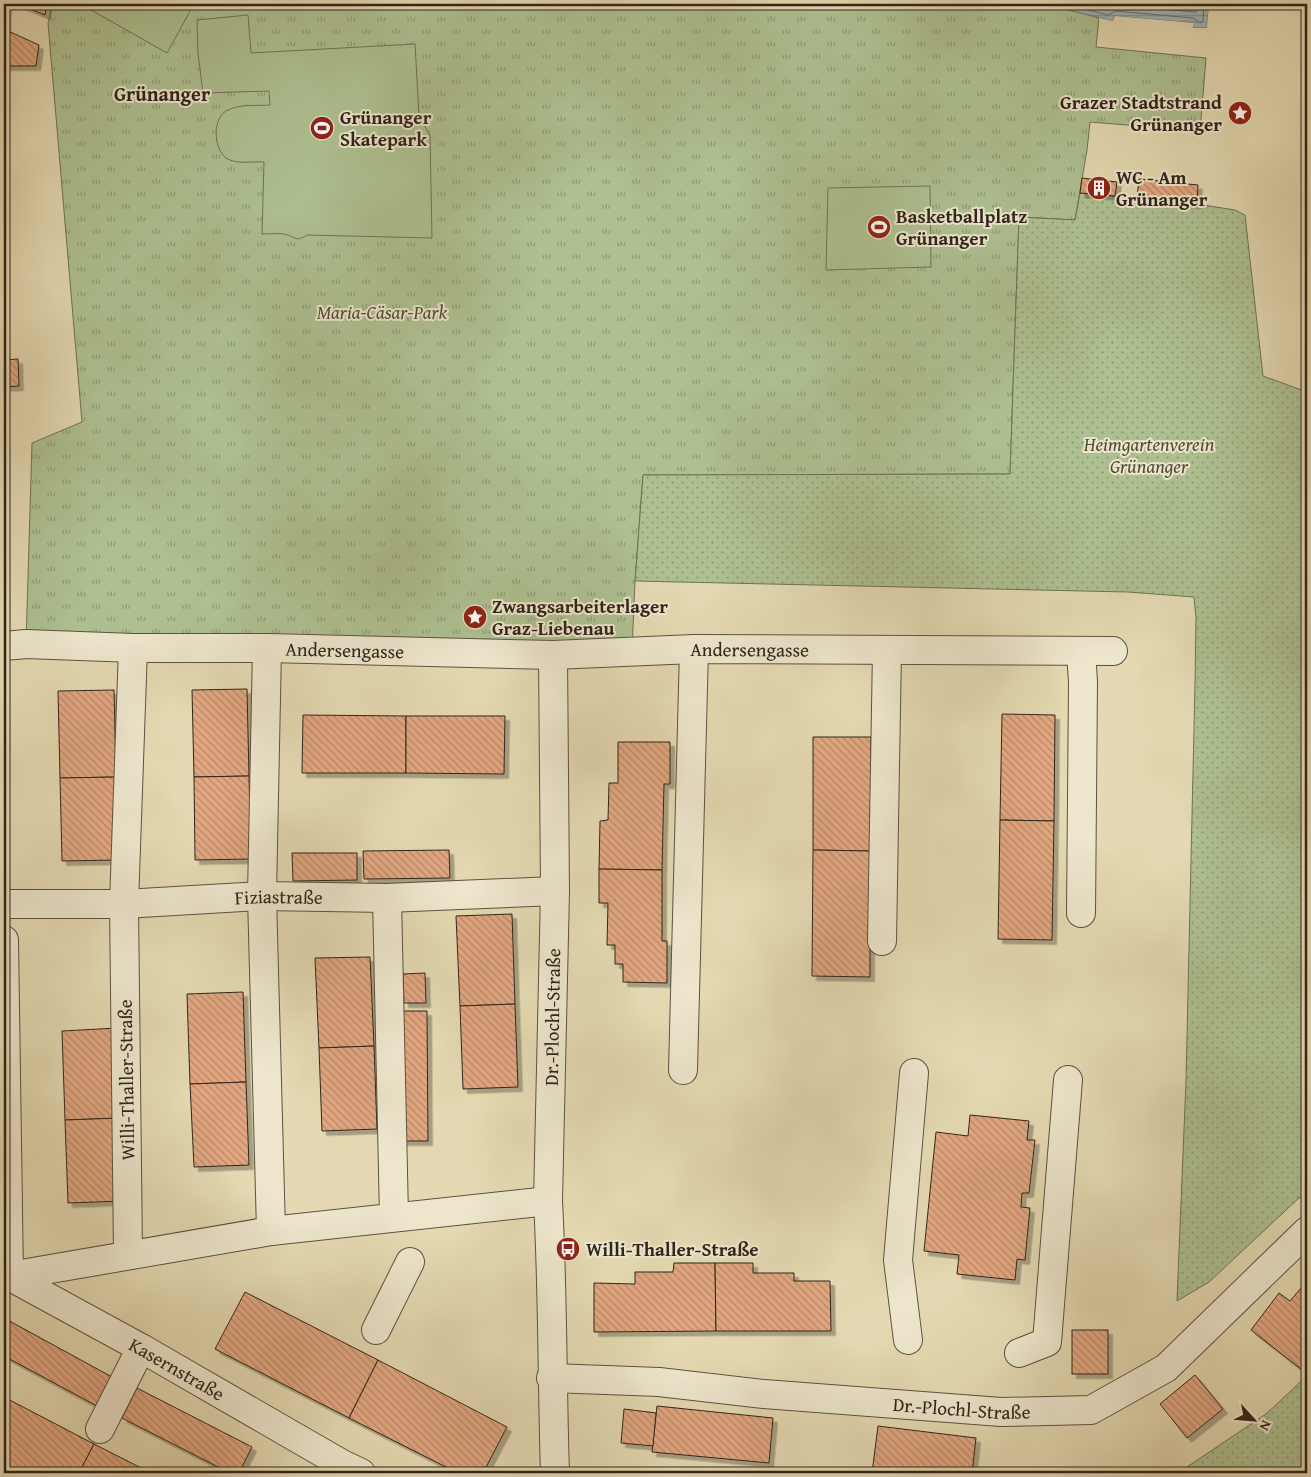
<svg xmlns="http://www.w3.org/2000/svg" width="1311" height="1477" font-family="'Gentium Book Plus',serif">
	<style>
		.grass { fill: url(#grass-tufts); stroke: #6e7256 }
		.garden { fill: url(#garden-dots); stroke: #6e7256 }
		.pitch { fill: #aec091; stroke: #6e7256 }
		.water { fill: url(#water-rules); stroke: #707d79 }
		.pier { fill: #e4d9b2 }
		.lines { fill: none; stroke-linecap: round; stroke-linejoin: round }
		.shore { stroke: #656e69; stroke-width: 1 }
		.building { fill: url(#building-back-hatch); stroke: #2f251a; filter: url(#shadow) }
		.minor-casing { stroke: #5c5240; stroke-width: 30 }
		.minor { stroke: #ede6cd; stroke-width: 28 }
		.labels { text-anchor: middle; stroke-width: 4; stroke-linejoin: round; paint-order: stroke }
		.poi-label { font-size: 19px; font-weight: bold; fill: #2f251a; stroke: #ede6cd; text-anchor: start }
		.park-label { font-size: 19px; font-style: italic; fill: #4f4c38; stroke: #ede6cd }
		.street-label { font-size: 19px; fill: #2f251a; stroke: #ede6cd }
		.neighbourhood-label { font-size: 20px; font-weight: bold; fill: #2f251a; stroke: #ede6cd }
	</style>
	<defs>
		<pattern id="grass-tufts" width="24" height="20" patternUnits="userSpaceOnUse" patternTransform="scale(1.25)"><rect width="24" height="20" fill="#aec091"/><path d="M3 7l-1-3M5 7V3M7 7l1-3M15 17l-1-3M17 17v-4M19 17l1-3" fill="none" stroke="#8e9c76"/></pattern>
		<pattern id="garden-dots" width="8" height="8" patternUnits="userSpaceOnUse" patternTransform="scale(1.25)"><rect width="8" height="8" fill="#aec091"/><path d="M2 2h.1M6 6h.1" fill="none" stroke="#8e9c76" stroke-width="1.8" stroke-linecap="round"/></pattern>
		<pattern id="water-rules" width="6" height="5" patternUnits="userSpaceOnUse" patternTransform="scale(1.25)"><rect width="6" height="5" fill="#9bb7b8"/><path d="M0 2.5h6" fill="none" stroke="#7f9595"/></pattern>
		<pattern id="building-back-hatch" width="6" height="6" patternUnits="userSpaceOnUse" patternTransform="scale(1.25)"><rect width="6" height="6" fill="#e2a781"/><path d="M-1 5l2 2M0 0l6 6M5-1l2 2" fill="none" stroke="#b88869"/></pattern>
		<filter id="shadow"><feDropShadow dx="4.5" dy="4.5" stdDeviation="0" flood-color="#0004"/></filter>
	</defs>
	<rect width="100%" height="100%" fill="#e4d9b2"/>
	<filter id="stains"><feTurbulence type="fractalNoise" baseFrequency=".004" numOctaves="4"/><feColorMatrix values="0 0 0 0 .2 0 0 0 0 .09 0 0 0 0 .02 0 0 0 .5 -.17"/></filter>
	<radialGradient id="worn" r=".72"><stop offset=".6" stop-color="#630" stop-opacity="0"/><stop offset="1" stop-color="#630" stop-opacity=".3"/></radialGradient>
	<path class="grass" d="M 53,4 L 1051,4 L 1099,18 L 1096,47 L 1206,58 L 1200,131 L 1090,122 L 1087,150 L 1075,220 L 1019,217 L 1010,474 L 643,475 L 635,581 L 632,651 L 26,644 L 32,443 L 82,422 L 48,23 Z"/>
	<g class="garden">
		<path d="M 1080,193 L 1197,204 L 1235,210 L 1245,215 L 1263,376 L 1307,392 L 1307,1196 L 1299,1198 L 1209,1282 L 1177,1301 L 1186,1081 L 1195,684 L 1196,618 L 1194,597 L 1128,592 L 635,581 L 643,475 L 1010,474 L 1019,217 L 1075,220 Z"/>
		<path d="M 1307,1376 L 1307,1473 L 1178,1473 L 1266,1414 Z"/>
	</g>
	<g class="pitch">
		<path d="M 85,4 L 194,4 L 167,53 L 84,6 Z"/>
		<path d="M 248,15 L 251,53 L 415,44 L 419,115 L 430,136 L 432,238 L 307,235 C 295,243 295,236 284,234 C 276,233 269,234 262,234 L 264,162 C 253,161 236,165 226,158 C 213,148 212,117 228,110 C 240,104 256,106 270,105 L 269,91 L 203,93 L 198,53 L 197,20 Z"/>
		<path d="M 930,186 L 931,267 L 826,270 L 828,188 Z"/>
	</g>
	<path class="water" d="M 1051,4 L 1209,4 L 1207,28 L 1193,28 L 1194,23 L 1115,16 L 1113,21 L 1068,10 Z"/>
	<path class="pier" d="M 1209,4 L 1212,4 L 1210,29 L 1208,31 L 1192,30 L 1191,26 L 1116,19 L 1113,23 L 1099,21 L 1099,18 L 1113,21 L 1115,16 L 1194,23 L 1193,28 L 1207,28 Z"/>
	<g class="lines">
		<g class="shore">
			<path d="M 1065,4 L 1108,15 L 1116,11 L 1193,18 L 1200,23 L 1203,21 L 1204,4"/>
			<path d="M 1088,4 L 1106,8 L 1116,5 L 1195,12 L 1197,11 L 1198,4"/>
		</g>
	</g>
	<g class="building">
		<path d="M 4,4 L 7,4 L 6,30 L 39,45 L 36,66 L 4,66 Z"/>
		<path d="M 18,4 L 47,4 L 45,15 Z"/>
		<path d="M 1082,178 L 1117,182 L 1115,196 L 1080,193 Z"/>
		<path d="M 1139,179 L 1198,185 L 1197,204 L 1137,198 Z"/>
		<path d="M 18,359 L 19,386 L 4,387 L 4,360 Z"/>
		<path d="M 247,689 L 249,776 L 194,777 L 192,690 Z"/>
		<path d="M 114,690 L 116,777 L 60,778 L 58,691 Z"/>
		<path d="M 1002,714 L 1055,715 L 1054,821 L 1000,820 Z"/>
		<path d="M 303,715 L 406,716 L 406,773 L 302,773 Z"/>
		<path d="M 406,716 L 505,716 L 504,774 L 406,773 Z"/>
		<path d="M 813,737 L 871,737 L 870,851 L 813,850 Z"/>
		<path d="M 618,742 L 670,742 L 670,784 L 664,784 L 662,870 L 599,869 L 600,821 L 608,820 L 609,783 L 618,783 Z"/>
		<path d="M 249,776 L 251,859 L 195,860 L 194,777 Z"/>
		<path d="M 116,777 L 117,860 L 62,861 L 60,778 Z"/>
		<path d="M 1000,820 L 1054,821 L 1052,940 L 998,939 Z"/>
		<path d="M 449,850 L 450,878 L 364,879 L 363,851 Z"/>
		<path d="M 813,850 L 870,851 L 870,977 L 812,976 Z"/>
		<path d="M 292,853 L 357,853 L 357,880 L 293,881 Z"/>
		<path d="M 599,869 L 662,870 L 662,941 L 667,941 L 667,983 L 623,982 L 623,964 L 615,964 L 615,945 L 607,945 L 608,903 L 599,903 Z"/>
		<path d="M 512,914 L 515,1004 L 460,1006 L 456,916 Z"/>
		<path d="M 370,957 L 374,1046 L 319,1048 L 315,958 Z"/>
		<path d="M 425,973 L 426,1003 L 404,1003 L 403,974 Z"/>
		<path d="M 243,992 L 246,1082 L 190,1084 L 187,994 Z"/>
		<path d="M 515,1004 L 518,1087 L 463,1089 L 460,1006 Z"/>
		<path d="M 400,1011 L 427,1011 L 428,1141 L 401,1141 Z"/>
		<path d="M 117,1028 L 120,1118 L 65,1120 L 62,1031 Z"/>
		<path d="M 374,1046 L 377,1129 L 322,1131 L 319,1048 Z"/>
		<path d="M 246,1082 L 249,1165 L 194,1167 L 190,1084 Z"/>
		<path d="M 970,1115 L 1029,1121 L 1027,1140 L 1035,1140 L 1029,1193 L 1022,1193 L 1021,1207 L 1030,1208 L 1025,1260 L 1017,1259 L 1015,1280 L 957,1274 L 959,1255 L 924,1251 L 936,1132 L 968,1136 Z"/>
		<path d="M 120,1118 L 124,1201 L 68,1203 L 65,1120 Z"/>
		<path d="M 674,1263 L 715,1263 L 716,1331 L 594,1332 L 594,1283 L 635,1284 L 635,1272 L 673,1272 Z"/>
		<path d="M 715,1263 L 753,1263 L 753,1273 L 794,1273 L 794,1281 L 830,1281 L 831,1331 L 716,1331 Z"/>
		<path d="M 1307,1281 L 1307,1363 L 1302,1370 L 1251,1330 L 1279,1293 L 1290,1301 Z"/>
		<path d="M 245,1292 L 378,1360 L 349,1418 L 215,1349 Z"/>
		<path d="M 4,1318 L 112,1377 L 97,1406 L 4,1356 Z"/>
		<rect x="1072" y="1330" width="36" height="44"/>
		<path d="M 378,1360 L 507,1427 L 483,1473 L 458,1473 L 349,1418 Z"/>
		<path d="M 1195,1375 L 1223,1409 L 1187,1438 L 1160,1404 Z"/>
		<path d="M 137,1388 L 252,1447 L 239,1473 L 230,1473 L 122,1418 Z"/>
		<path d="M 4,1397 L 94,1444 L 79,1473 L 4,1473 Z"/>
		<path d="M 657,1406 L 773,1418 L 769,1463 L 652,1452 Z"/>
		<path d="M 624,1409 L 656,1413 L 653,1446 L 621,1443 Z"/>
		<path d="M 878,1426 L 976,1438 L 972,1473 L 872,1473 Z"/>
		<path d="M 94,1444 L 151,1473 L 79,1473 Z"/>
	</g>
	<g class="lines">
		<g class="minor-casing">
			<g id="minor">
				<path id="s1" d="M 4,646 L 26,644 L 133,648 L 267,648 L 553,655 L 694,649 L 1113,651"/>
				<path d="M 267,648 L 262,896 L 271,1231"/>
				<path d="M 1081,651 L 1083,682 L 1081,913"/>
				<path d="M 553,655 L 555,891 L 548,1201 C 553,1292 552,1383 555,1473"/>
				<path d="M 387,898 L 394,1217"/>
				<path id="s2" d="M 4,904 L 124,904 L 262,896 L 387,898 L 555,891"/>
				<path id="s3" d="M 4,940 L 9,1276 L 141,1348 L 342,1464 L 361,1473"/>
				<path d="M 882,941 L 887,650"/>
				<path d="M 683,1070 L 694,649"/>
				<path d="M 128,1255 L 124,904 L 133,648"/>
				<path d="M 4,1277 L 271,1231 L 548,1201"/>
				<path d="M 376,1330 L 410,1262"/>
				<path d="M 908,1340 L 898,1260 L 914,1073"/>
				<path d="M 1019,1353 L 1047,1342 L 1068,1080"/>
				<path id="s4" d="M 551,1378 L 659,1382 L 764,1394 L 1001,1412 L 1091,1410 L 1166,1368 L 1307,1231"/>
				<path d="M 100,1429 L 141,1348"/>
			</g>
		</g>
		<use href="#minor" class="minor"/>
	</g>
	<defs>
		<g id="sight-disc" transform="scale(1.25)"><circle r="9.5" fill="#8f2418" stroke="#ede6cd"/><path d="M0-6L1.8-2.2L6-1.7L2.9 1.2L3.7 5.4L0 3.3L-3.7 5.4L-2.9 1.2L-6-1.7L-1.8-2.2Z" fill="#fff"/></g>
		<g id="stadium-disc" transform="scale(1.25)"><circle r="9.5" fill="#8f2418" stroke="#ede6cd"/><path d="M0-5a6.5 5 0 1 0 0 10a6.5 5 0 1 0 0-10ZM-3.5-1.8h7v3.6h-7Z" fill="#fff"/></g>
		<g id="building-disc" transform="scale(1.25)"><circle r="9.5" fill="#8f2418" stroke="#ede6cd"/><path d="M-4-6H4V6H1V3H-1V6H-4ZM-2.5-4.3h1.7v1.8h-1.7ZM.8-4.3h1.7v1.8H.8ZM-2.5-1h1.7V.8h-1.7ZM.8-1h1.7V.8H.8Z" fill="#fff"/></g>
		<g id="bus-disc" transform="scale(1.25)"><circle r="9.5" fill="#8f2418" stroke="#ede6cd"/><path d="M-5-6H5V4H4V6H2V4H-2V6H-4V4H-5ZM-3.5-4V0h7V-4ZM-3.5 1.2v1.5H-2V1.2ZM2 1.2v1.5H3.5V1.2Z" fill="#fff"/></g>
	</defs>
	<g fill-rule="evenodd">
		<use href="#sight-disc" x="1240" y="113"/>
		<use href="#stadium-disc" x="322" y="128"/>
		<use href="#building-disc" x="1099" y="188"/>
		<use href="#stadium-disc" x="879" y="227"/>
		<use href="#sight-disc" x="475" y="617"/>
		<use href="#bus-disc" x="568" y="1249"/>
	</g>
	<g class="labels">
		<g class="poi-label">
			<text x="1222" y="109" text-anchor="end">Grazer Stadtstrand<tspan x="1222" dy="22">Grünanger</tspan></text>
			<text x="340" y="124">Grünanger<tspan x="340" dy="22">Skatepark</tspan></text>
			<text x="1116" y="184">WC - Am<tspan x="1116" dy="22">Grünanger</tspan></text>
			<text x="896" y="223">Basketballplatz<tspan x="896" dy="22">Grünanger</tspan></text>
			<text x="492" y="613">Zwangsarbeiterlager<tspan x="492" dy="22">Graz-Liebenau</tspan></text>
			<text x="586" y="1256">Willi-Thaller-Straße</text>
		</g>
		<g class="park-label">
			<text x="382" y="319">Maria-Cäsar-Park</text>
			<text x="1149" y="451">Heimgartenverein<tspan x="1149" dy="22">Grünanger</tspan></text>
		</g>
		<g class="street-label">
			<text dy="7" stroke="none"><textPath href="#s1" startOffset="746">Andersengasse</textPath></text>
			<text dy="7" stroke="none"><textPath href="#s1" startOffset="341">Andersengasse</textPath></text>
			<text dy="7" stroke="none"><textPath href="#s2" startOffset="275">Fiziastraße</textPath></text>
			<text transform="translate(552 1017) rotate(-89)" y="7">Dr.-Plochl-Straße</text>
			<text transform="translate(126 1080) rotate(-91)" y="7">Willi-Thaller-Straße</text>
			<text dy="7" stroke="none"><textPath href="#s3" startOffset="528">Kasernstraße</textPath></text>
			<text dy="7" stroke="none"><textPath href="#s4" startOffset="412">Dr.-Plochl-Straße</textPath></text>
		</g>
		<g class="neighbourhood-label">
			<text x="162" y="101">Grünanger</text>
		</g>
	</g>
	<rect width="1311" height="1477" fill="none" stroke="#e4d9b2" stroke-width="20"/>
	<rect x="5" y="5" width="1301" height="1467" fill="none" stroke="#2f251a" stroke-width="2.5"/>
	<rect x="10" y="10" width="1291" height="1457" fill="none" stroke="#2f251a"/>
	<g transform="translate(1254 1420) rotate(116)" stroke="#ede6cd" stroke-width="4" paint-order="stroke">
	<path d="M0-4L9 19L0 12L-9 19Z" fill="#2f251a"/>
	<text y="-8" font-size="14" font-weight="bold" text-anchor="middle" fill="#2f251a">N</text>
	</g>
	<rect width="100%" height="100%" filter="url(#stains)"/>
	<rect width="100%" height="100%" fill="url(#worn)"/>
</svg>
